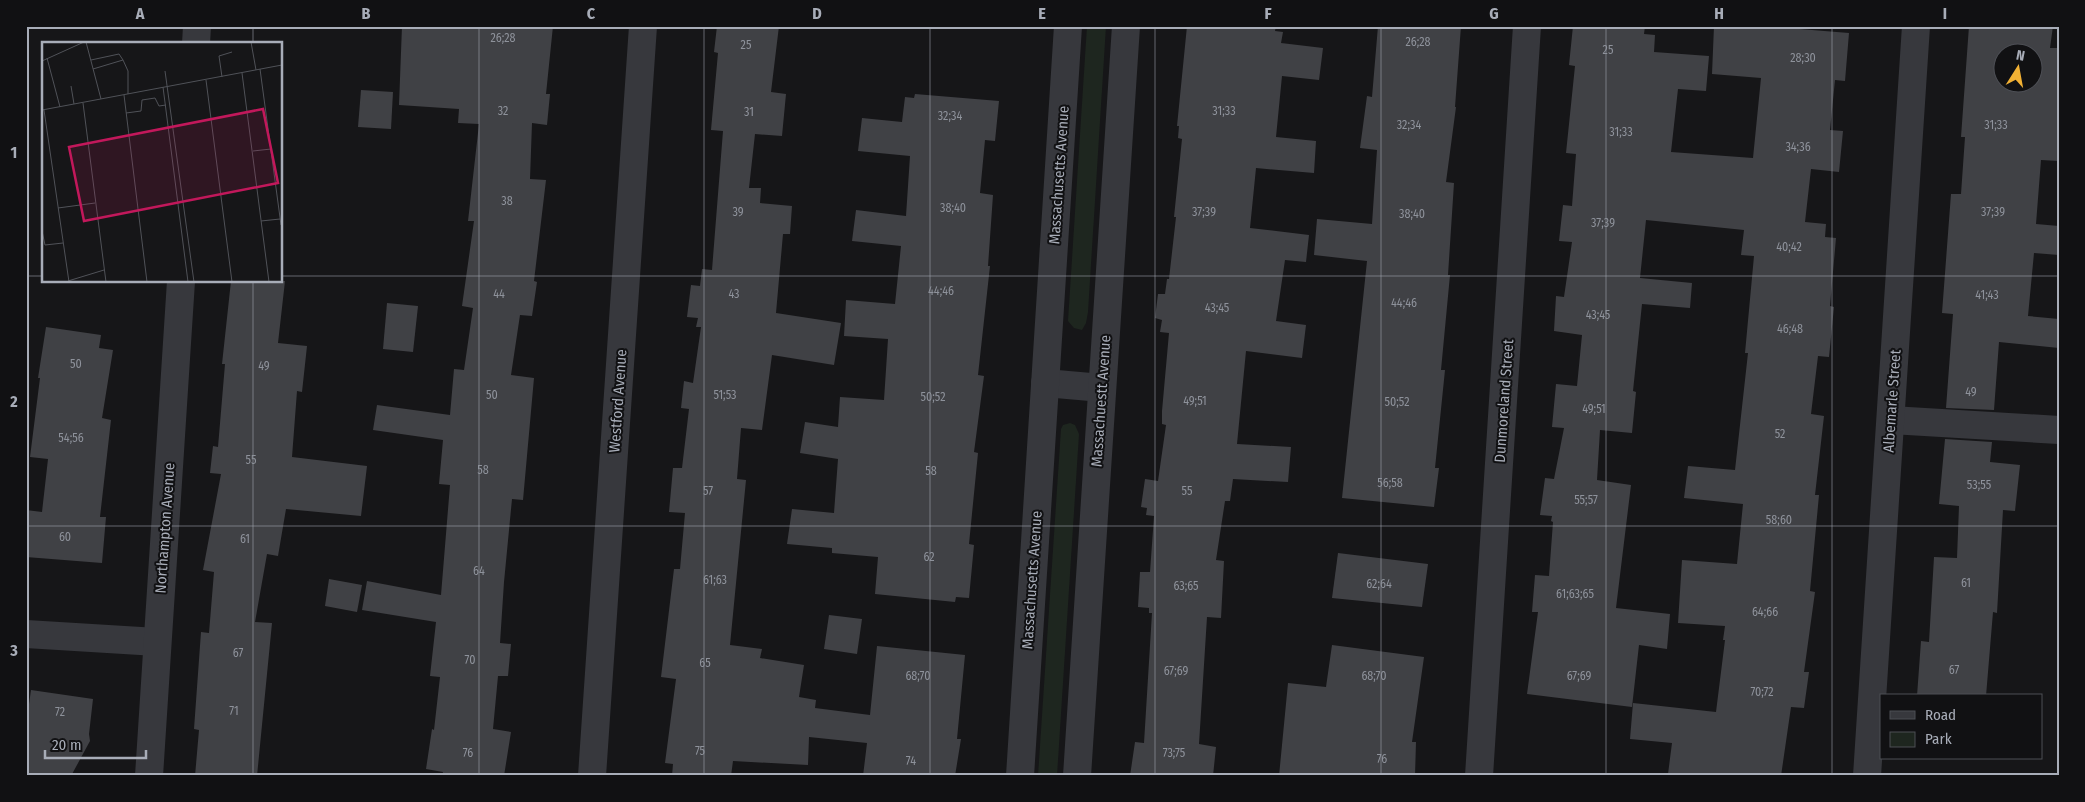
<svg xmlns="http://www.w3.org/2000/svg" width="2085" height="802" font-family="'Fira Sans Condensed',sans-serif">
	<style>
		.green { fill: #1e261f }
		.building { fill: #404145; fill-rule: evenodd }
		.lines { fill: none; stroke-linecap: round; stroke-linejoin: round }
		.minor { stroke: #37383d; stroke-width: 28 }
		.grid { fill: none; stroke: #a8adb8; stroke-width: 1; stroke-opacity: 0.55 }
		.labels { text-anchor: middle; stroke-width: 4; stroke-linejoin: round; paint-order: stroke }
		.number-label { font-size: 12px; fill: #8e929b }
		.street-label { font-size: 15px; fill: #a8adb8; stroke: #111113 }
		.inset-road { fill: none; stroke: #505258; stroke-width: 1 }
		.view { fill: #c2185b; fill-opacity: 0.15; stroke: #c2185b; stroke-width: 2.5 }
		.inset-edge { fill: none; stroke: #a8adb8; stroke-width: 2.5 }
		.neatline { fill: none; stroke: #a8adb8; stroke-width: 2 }
		.grid-label { font-size: 16px; text-anchor: middle; font-weight: bold; fill: #a8adb8 }
	</style>
	<rect width="100%" height="100%" fill="#161618"/>
	<g class="green">
		<path d="M 1087,26 L 1106,26 L 1088,312 L 1086,323 L 1082,330 L 1074,328 L 1068,321 Z"/>
		<path d="M 1070,423 L 1075,425 L 1079,434 L 1057,776 L 1038,776 L 1061,429 L 1063,425 Z"/>
	</g>
	<g class="building">
		<path d="M 402,26 L 553,26 L 546,94 L 550,94 L 547,125 L 532,123 L 530,179 L 546,180 L 534,281 L 537,282 L 532,316 L 520,315 L 511,375 L 534,378 L 523,500 L 512,499 L 504,582 L 500,643 L 511,644 L 508,676 L 498,676 L 493,729 L 511,732 L 504,776 L 442,776 L 443,772 L 426,769 L 432,729 L 434,730 L 440,677 L 430,676 L 436,622 L 362,610 L 367,581 L 441,595 L 450,485 L 439,484 L 443,440 L 373,430 L 377,405 L 450,415 L 454,369 L 464,370 L 473,308 L 462,306 L 474,221 L 468,221 L 479,124 L 458,123 L 459,109 L 399,105 Z"/>
		<path d="M 717,26 L 779,26 L 771,92 L 786,94 L 782,136 L 755,134 L 749,188 L 761,188 L 760,203 L 792,206 L 790,234 L 783,234 L 776,313 L 841,323 L 834,365 L 772,355 L 762,430 L 741,428 L 737,479 L 746,480 L 730,645 L 762,649 L 760,658 L 804,665 L 799,697 L 816,700 L 815,708 L 870,715 L 877,646 L 965,655 L 957,739 L 961,739 L 955,776 L 863,776 L 867,743 L 809,737 L 808,765 L 733,761 L 731,776 L 672,776 L 673,764 L 665,763 L 676,679 L 661,677 L 674,569 L 680,569 L 685,513 L 669,512 L 673,468 L 682,468 L 689,409 L 681,408 L 684,381 L 693,383 L 701,327 L 696,327 L 698,318 L 687,317 L 691,285 L 700,286 L 702,269 L 712,270 L 723,131 L 711,130 L 718,53 L 714,52 Z"/>
		<path d="M 1187,26 L 1276,26 L 1275,31 L 1283,32 L 1281,43 L 1323,48 L 1319,80 L 1282,76 L 1276,137 L 1316,141 L 1314,173 L 1256,168 L 1250,228 L 1309,235 L 1306,262 L 1285,260 L 1276,321 L 1306,325 L 1302,358 L 1246,351 L 1237,444 L 1291,447 L 1288,482 L 1233,479 L 1230,501 L 1225,501 L 1216,560 L 1224,561 L 1221,618 L 1207,617 L 1199,744 L 1216,747 L 1213,776 L 1130,776 L 1135,742 L 1144,743 L 1152,613 L 1149,613 L 1149,608 L 1138,607 L 1140,572 L 1150,572 L 1154,516 L 1146,515 L 1147,508 L 1141,507 L 1145,479 L 1158,481 L 1166,425 L 1162,424 L 1162,411 L 1169,333 L 1160,332 L 1162,320 L 1155,318 L 1158,294 L 1165,294 L 1167,279 L 1169,279 L 1176,217 L 1174,217 L 1182,139 L 1178,138 L 1179,126 L 1177,126 Z"/>
		<path d="M 1378,26 L 1461,26 L 1455,107 L 1456,107 L 1446,182 L 1454,183 L 1448,275 L 1450,275 L 1441,370 L 1445,370 L 1435,468 L 1439,468 L 1434,507 L 1342,498 L 1367,261 L 1314,255 L 1317,219 L 1372,224 L 1377,150 L 1360,148 L 1367,96 L 1372,97 Z"/>
		<path d="M 1573,26 L 1645,26 L 1644,34 L 1655,35 L 1654,52 L 1709,56 L 1706,91 L 1678,89 L 1671,152 L 1753,158 L 1761,78 L 1712,74 L 1714,26 L 1764,26 L 1849,33 L 1845,81 L 1835,80 L 1830,130 L 1843,131 L 1839,172 L 1811,169 L 1805,222 L 1826,224 L 1825,237 L 1836,238 L 1830,306 L 1834,307 L 1829,357 L 1818,356 L 1811,414 L 1824,416 L 1815,495 L 1819,495 L 1810,591 L 1815,592 L 1804,672 L 1809,672 L 1804,708 L 1791,707 L 1781,776 L 1686,776 L 1668,774 L 1672,743 L 1630,739 L 1633,703 L 1716,712 L 1725,640 L 1723,640 L 1725,626 L 1678,623 L 1682,560 L 1737,564 L 1743,504 L 1684,498 L 1688,466 L 1735,470 L 1748,353 L 1745,353 L 1754,256 L 1741,255 L 1744,230 L 1646,220 L 1640,278 L 1692,283 L 1690,308 L 1642,304 L 1633,391 L 1636,392 L 1632,433 L 1600,430 L 1597,480 L 1631,485 L 1616,608 L 1670,614 L 1667,649 L 1639,645 L 1632,707 L 1527,694 L 1538,612 L 1532,612 L 1535,575 L 1549,576 L 1553,522 L 1551,521 L 1552,516 L 1540,515 L 1545,478 L 1554,479 L 1564,428 L 1552,427 L 1556,384 L 1577,386 L 1582,335 L 1554,331 L 1556,296 L 1564,297 L 1572,242 L 1559,241 L 1563,205 L 1572,206 L 1576,154 L 1566,153 L 1575,66 L 1569,65 Z"/>
		<path d="M 1969,26 L 2053,26 L 2050,48 L 2059,48 L 2059,161 L 2041,160 L 2036,224 L 2059,226 L 2059,255 L 2034,253 L 2028,316 L 2059,319 L 2059,348 L 1999,342 L 1994,410 L 1946,408 L 1953,314 L 1942,313 L 1951,194 L 1961,194 L 1965,137 L 1961,137 ZM 2002,52 L 2032,52 L 2032,82 L 2002,82 Z"/>
		<path d="M 361,90 L 393,92 L 391,129 L 358,127 Z"/>
		<path d="M 915,94 L 999,101 L 995,141 L 985,140 L 980,193 L 993,195 L 988,266 L 990,266 L 978,375 L 984,376 L 974,452 L 978,453 L 969,544 L 974,545 L 969,598 L 956,597 L 955,602 L 875,594 L 878,557 L 832,553 L 832,548 L 787,544 L 792,509 L 834,513 L 838,459 L 800,453 L 805,422 L 838,427 L 840,397 L 884,400 L 888,339 L 844,336 L 846,300 L 895,304 L 901,246 L 852,241 L 856,210 L 906,216 L 910,156 L 858,151 L 862,118 L 902,122 L 905,97 L 914,98 Z"/>
		<path d="M 231,281 L 285,281 L 278,343 L 307,346 L 302,392 L 297,391 L 292,457 L 367,466 L 361,516 L 286,509 L 278,556 L 267,554 L 255,622 L 272,623 L 257,776 L 195,776 L 199,730 L 194,729 L 201,632 L 209,633 L 214,572 L 203,570 L 221,474 L 210,473 L 213,446 L 218,447 L 225,364 L 222,364 Z"/>
		<path d="M 387,303 L 418,306 L 413,352 L 383,349 Z"/>
		<path d="M 46,327 L 101,335 L 99,348 L 113,350 L 102,418 L 111,420 L 100,517 L 106,517 L 102,563 L 26,557 L 26,510 L 42,512 L 48,459 L 30,457 L 40,378 L 38,378 Z"/>
		<path d="M 1945,439 L 1992,442 L 1990,462 L 2020,465 L 2015,511 L 2003,510 L 1997,613 L 1993,612 L 1986,696 L 1917,696 L 1921,641 L 1929,642 L 1934,557 L 1957,558 L 1959,506 L 1939,504 Z"/>
		<path d="M 1338,553 L 1428,564 L 1422,607 L 1332,598 Z"/>
		<path d="M 329,579 L 362,585 L 357,612 L 325,606 Z"/>
		<path d="M 829,615 L 862,619 L 857,654 L 824,649 Z"/>
		<path d="M 1332,645 L 1424,657 L 1412,742 L 1416,742 L 1415,776 L 1279,776 L 1288,683 L 1326,687 Z"/>
		<path d="M 31,690 L 93,699 L 89,734 L 90,741 L 71,776 L 26,776 L 26,725 Z"/>
	</g>
	<g class="lines">
		<g class="minor">
			<path d="M 196,44 L 197,26"/>
			<path d="M 1045,383 L 1102,388"/>
			<path d="M 1891,420 L 2059,430"/>
			<path d="M 26,634 L 157,642"/>
			<path d="M 149,776 L 181,281"/>
			<path d="M 592,776 L 643,26"/>
			<path d="M 1020,776 L 1068,26"/>
			<path d="M 1077,776 L 1126,26"/>
			<path d="M 1479,776 L 1527,26"/>
			<path d="M 1867,776 L 1916,26"/>
		</g>
	</g>
	<path class="grid" d="M 253,26 L 253,44M 479,26 L 479,776M 704,26 L 704,776M 930,26 L 930,776M 1155,26 L 1155,776M 1381,26 L 1381,776M 1606,26 L 1606,776M 1832,26 L 1832,776M 26,276 L 44,276M 281,276 L 2059,276M 253,281 L 253,776M 26,526 L 2059,526"/>
	<g class="labels">
		<g class="number-label">
			<text x="503" y="42">26;28</text>
			<text x="1418" y="46">26;28</text>
			<text x="746" y="49">25</text>
			<text x="1608" y="54">25</text>
			<text x="1803" y="62">28;30</text>
			<text x="503" y="115">32</text>
			<text x="1224" y="115">31;33</text>
			<text x="749" y="116">31</text>
			<text x="950" y="120">32;34</text>
			<text x="1409" y="129">32;34</text>
			<text x="1996" y="129">31;33</text>
			<text x="1621" y="136">31;33</text>
			<text x="1798" y="151">34;36</text>
			<text x="507" y="205">38</text>
			<text x="953" y="212">38;40</text>
			<text x="738" y="216">39</text>
			<text x="1204" y="216">37;39</text>
			<text x="1993" y="216">37;39</text>
			<text x="1412" y="218">38;40</text>
			<text x="1603" y="227">37;39</text>
			<text x="1789" y="251">40;42</text>
			<text x="941" y="295">44;46</text>
			<text x="499" y="298">44</text>
			<text x="734" y="298">43</text>
			<text x="1987" y="299">41;43</text>
			<text x="1404" y="307">44;46</text>
			<text x="1217" y="312">43;45</text>
			<text x="1598" y="319">43;45</text>
			<text x="1790" y="333">46;48</text>
			<text x="76" y="368">50</text>
			<text x="264" y="370">49</text>
			<text x="1971" y="396">49</text>
			<text x="492" y="399">50</text>
			<text x="725" y="399">51;53</text>
			<text x="933" y="401">50;52</text>
			<text x="1195" y="405">49;51</text>
			<text x="1397" y="406">50;52</text>
			<text x="1594" y="413">49;51</text>
			<text x="1780" y="438">52</text>
			<text x="71" y="442">54;56</text>
			<text x="251" y="464">55</text>
			<text x="483" y="474">58</text>
			<text x="931" y="475">58</text>
			<text x="1390" y="487">56;58</text>
			<text x="1979" y="489">53;55</text>
			<text x="708" y="495">57</text>
			<text x="1187" y="495">55</text>
			<text x="1586" y="504">55;57</text>
			<text x="1779" y="524">58;60</text>
			<text x="65" y="541">60</text>
			<text x="245" y="543">61</text>
			<text x="929" y="561">62</text>
			<text x="479" y="575">64</text>
			<text x="715" y="584">61;63</text>
			<text x="1966" y="587">61</text>
			<text x="1379" y="588">62;64</text>
			<text x="1186" y="590">63;65</text>
			<text x="1575" y="598">61;63;65</text>
			<text x="1765" y="616">64;66</text>
			<text x="238" y="657">67</text>
			<text x="470" y="664">70</text>
			<text x="705" y="667">65</text>
			<text x="1954" y="674">67</text>
			<text x="1176" y="675">67;69</text>
			<text x="918" y="680">68;70</text>
			<text x="1374" y="680">68;70</text>
			<text x="1579" y="680">67;69</text>
			<text x="1762" y="696">70;72</text>
			<text x="234" y="715">71</text>
			<text x="60" y="716">72</text>
			<text x="700" y="755">75</text>
			<text x="468" y="757">76</text>
			<text x="1174" y="757">73;75</text>
			<text x="1382" y="763">76</text>
			<text x="911" y="765">74</text>
		</g>
		<g class="street-label">
			<text transform="translate(1059 175) rotate(-86)" y="5">Massachusetts Avenue</text>
			<text transform="translate(618 401) rotate(-86)" y="5">Westford Avenue</text>
			<text transform="translate(1101 401) rotate(-86)" y="5">Massachuestt Avenue</text>
			<text transform="translate(1504 401) rotate(-86)" y="5">Dunmoreland Street</text>
			<text transform="translate(1892 401) rotate(-86)" y="5">Albemarle Street</text>
			<text transform="translate(165 528) rotate(-86)" y="5">Northampton Avenue</text>
			<text transform="translate(1032 580) rotate(-86)" y="5">Massachusetts Avenue</text>
		</g>
	</g>
	<g transform="translate(42 42)">
		<rect width="240" height="240" fill="#161618"/>
		<path class="inset-road" d="M 44,0 L 59,57M 209,0 L 214,28M 5,16 L 18,65M 49,18 L 77,12 L 81,18 L 51,27M 81,18 L 86,29 L 86,52M 0,19 L 42,0M 218,27 L 239,183M 123,29 L 152,240M 200,31 L 227,240M 180,35 L 177,14 L 190,10M 164,38 L 190,240M 29,44 L 32,62M 121,45 L 146,240M 82,53 L 105,240M 41,61 L 64,240M 0,68 L 240,23M 2,68 L 27,240M 84,71 L 99,69 L 100,58 L 113,56 L 117,64 L 124,63M 211,109 L 229,107M 16,166 L 53,161M 219,179 L 238,177M 0,189 L 3,203 L 21,201M 26,239 L 62,228"/>
		<path class="view" d="M 221,67 L 236,141 L 42,179 L 27,105 Z"/>
		<rect width="240" height="240" class="inset-edge"/>
	</g>
	<rect width="2085" height="802" fill="none" stroke="#111113" stroke-width="55"/>
	<rect x="1880" y="694" width="162" height="65" fill="#111113" stroke="#4d4f55"/>
	<rect x="1890" y="711" width="25" height="8" fill="#37383d" stroke="#4d4f55"/>
	<text x="1925" y="720" font-size="15" fill="#a8adb8">Road</text>
	<rect x="1890" y="732" width="25" height="15" fill="#1e261f" stroke="#4d4f55"/>
	<text x="1925" y="744" font-size="15" fill="#a8adb8">Park</text>
	<g transform="translate(2018 68) rotate(11)"><circle r="24" fill="#111113" stroke="#4d4f55"/>
	<path d="M0-4L9 19L0 12L-9 19Z" fill="#f2b134"/>
	<text y="-8" font-size="14" font-weight="bold" text-anchor="middle" fill="#a8adb8">N</text>
	</g>
	<path d="M45 750v8h101v-8" fill="none" stroke="#a8adb8" stroke-width="2.5"/>
	<text x="52" y="750" font-size="15" fill="#a8adb8" stroke="#111113" stroke-width="4" paint-order="stroke">20 m</text>
	<rect x="28" y="28" width="2030" height="746" class="neatline"/>
	<g class="grid-label">
		<text x="140" y="19">A</text>
		<text x="366" y="19">B</text>
		<text x="591" y="19">C</text>
		<text x="817" y="19">D</text>
		<text x="1042" y="19">E</text>
		<text x="1268" y="19">F</text>
		<text x="1494" y="19">G</text>
		<text x="1719" y="19">H</text>
		<text x="1945" y="19">I</text>
		<text x="14" y="158">1</text>
		<text x="14" y="407">2</text>
		<text x="14" y="656">3</text>
	</g>
</svg>
